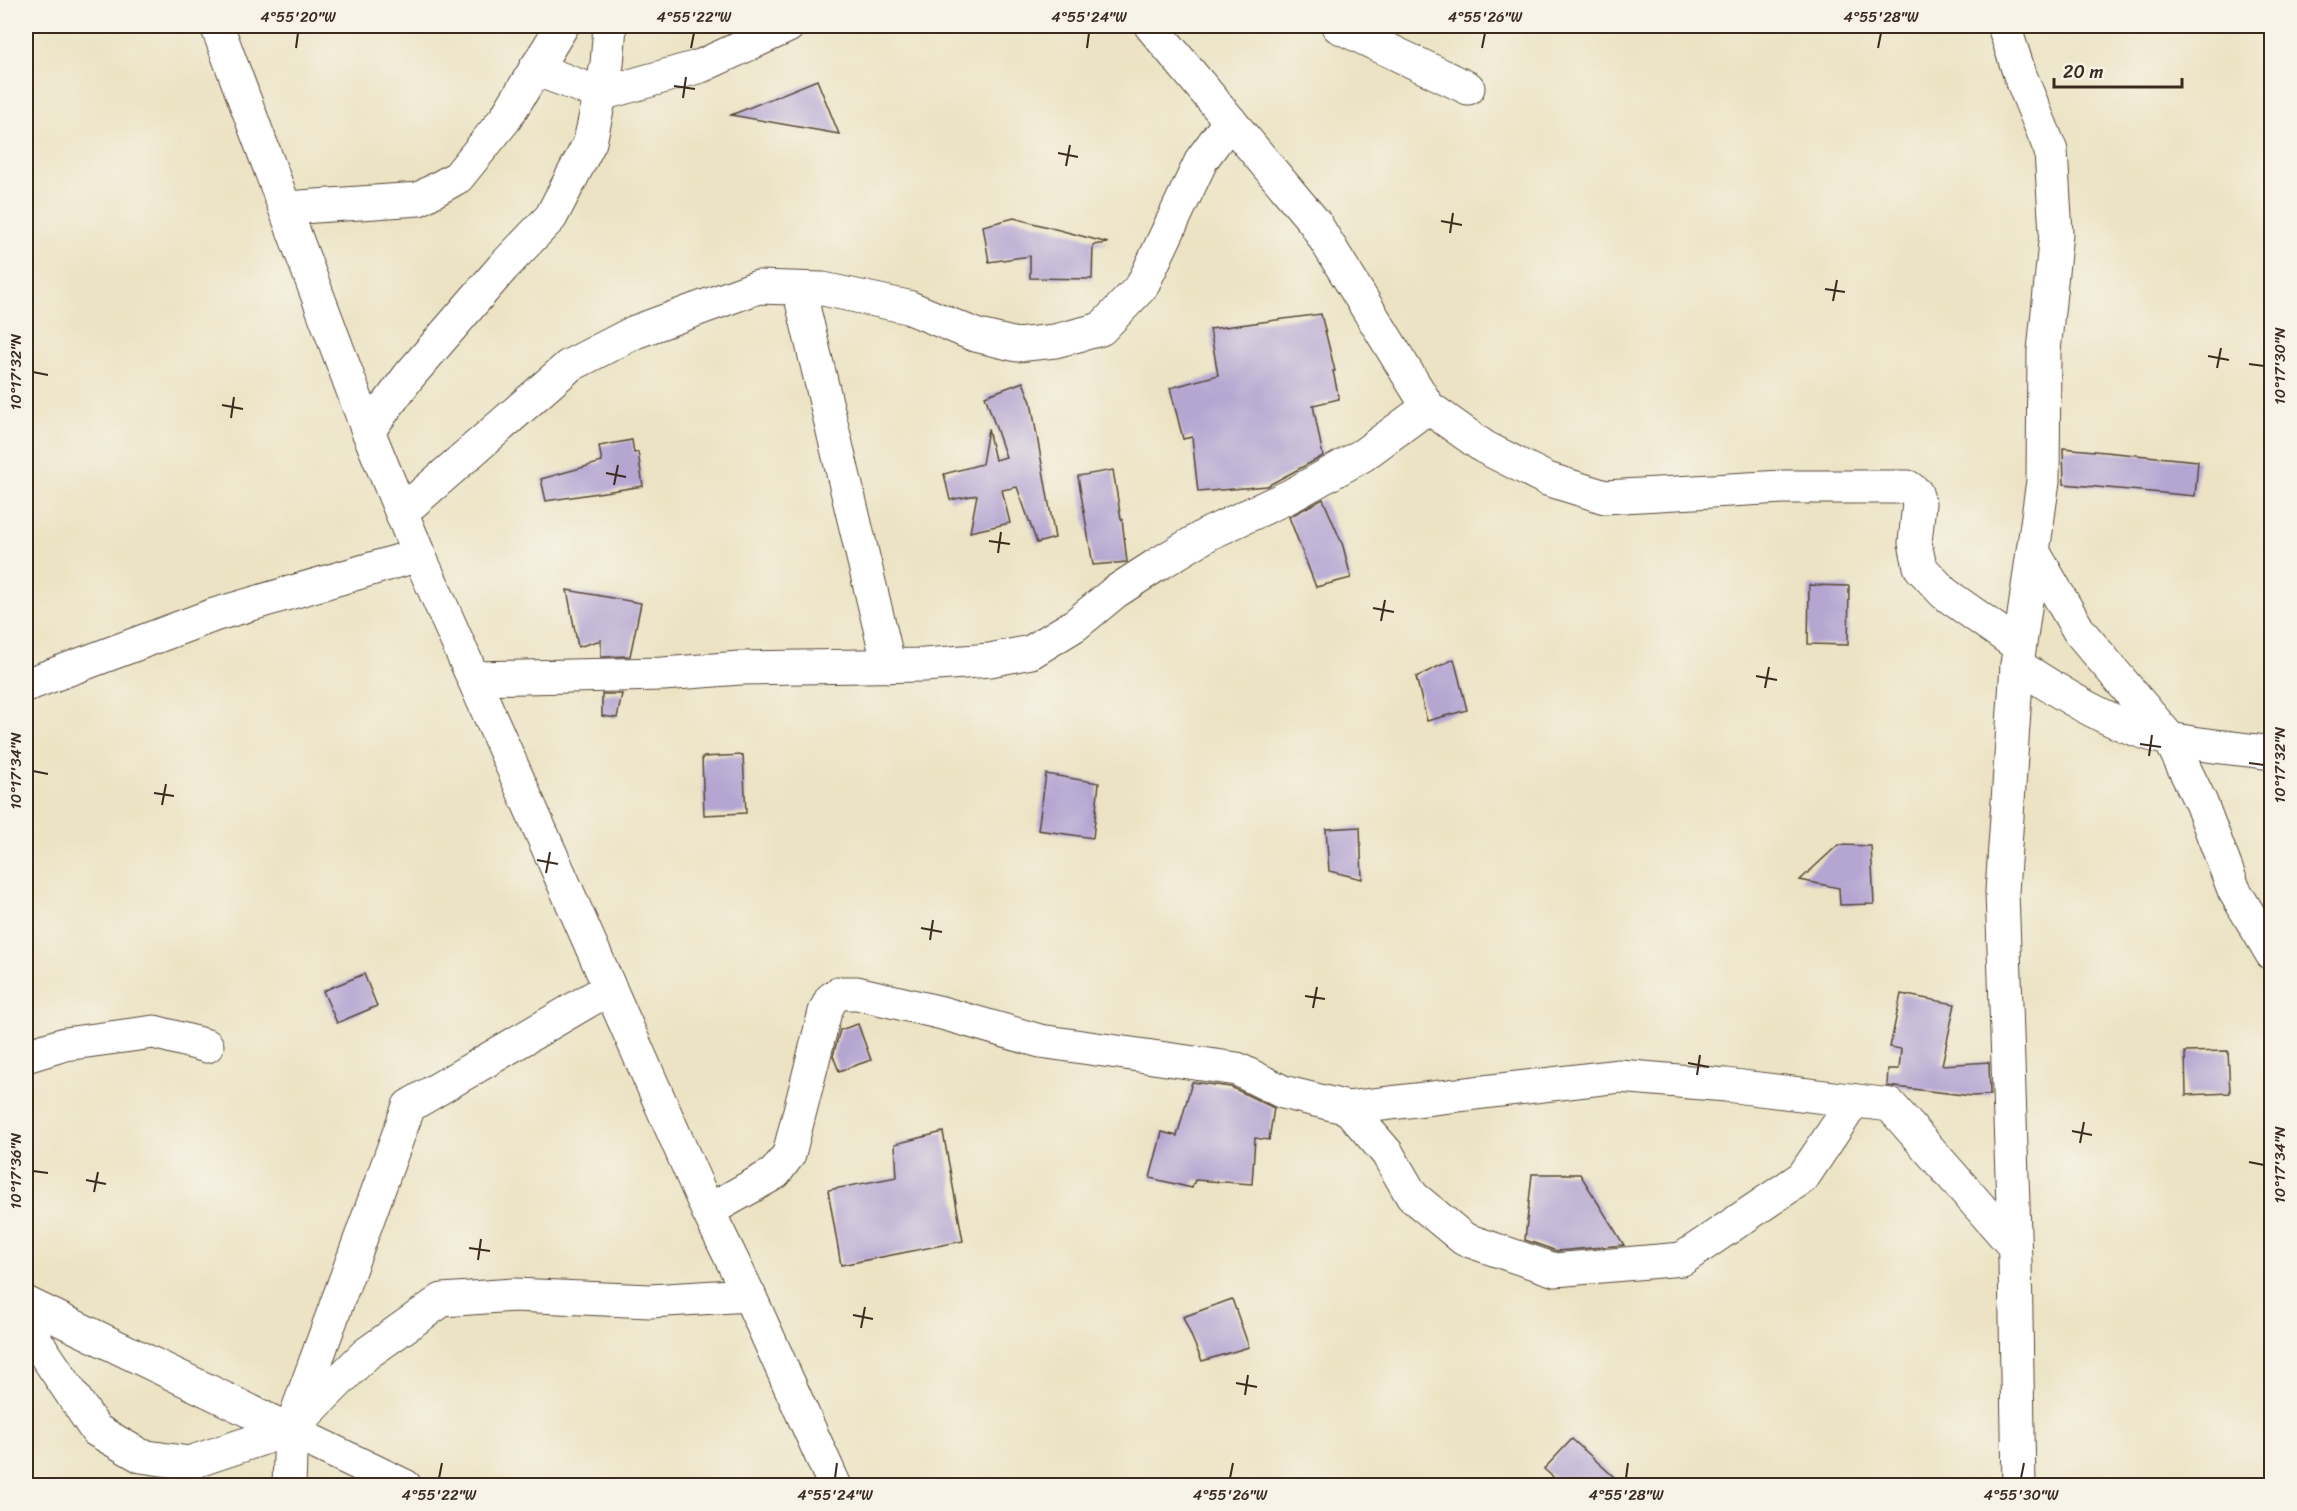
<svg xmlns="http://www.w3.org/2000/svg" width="2297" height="1511" font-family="Sriracha,sans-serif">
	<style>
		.building { fill: #b4a5d1 }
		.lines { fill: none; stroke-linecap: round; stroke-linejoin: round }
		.minor-casing { stroke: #554637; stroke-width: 35 }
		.major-casing { stroke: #554637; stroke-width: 35 }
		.minor { stroke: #fff; stroke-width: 33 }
		.major { stroke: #fff; stroke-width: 33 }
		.ticks { fill: none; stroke: #3b2a1e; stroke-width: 2 }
		.neatline { fill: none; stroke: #3b2a1e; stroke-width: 2 }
		.ticks-label { font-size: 15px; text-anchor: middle; fill: #3b2a1e }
	</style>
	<rect width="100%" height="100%" fill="#f7f3e8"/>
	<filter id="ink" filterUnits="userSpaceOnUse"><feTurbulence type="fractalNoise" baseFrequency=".0167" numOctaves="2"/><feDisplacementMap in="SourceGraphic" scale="12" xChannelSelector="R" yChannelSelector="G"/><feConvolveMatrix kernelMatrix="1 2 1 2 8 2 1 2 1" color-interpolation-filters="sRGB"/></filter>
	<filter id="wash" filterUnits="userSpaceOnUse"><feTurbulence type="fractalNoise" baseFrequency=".008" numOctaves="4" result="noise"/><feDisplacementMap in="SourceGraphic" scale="24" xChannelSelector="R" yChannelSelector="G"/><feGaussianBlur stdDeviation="1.35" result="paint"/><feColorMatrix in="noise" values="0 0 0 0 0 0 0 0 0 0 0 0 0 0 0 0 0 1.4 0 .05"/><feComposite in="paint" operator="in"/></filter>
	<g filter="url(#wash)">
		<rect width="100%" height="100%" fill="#ebe3c3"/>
		<g id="blocks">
			<g class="building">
				<path d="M 817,80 L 839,134 L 731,115 Z"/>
				<path d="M 1014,218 L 1108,243 L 1093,245 L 1092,279 L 1030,278 L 1030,256 L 989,262 L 983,226 Z"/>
				<path d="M 1321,314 L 1335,371 L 1333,371 L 1339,399 L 1313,405 L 1323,456 L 1267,486 L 1198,492 L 1192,437 L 1183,439 L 1170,388 L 1218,375 L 1210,329 Z"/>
				<path d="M 1023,382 L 1031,402 L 1055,538 L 1037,543 L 1017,487 L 1002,490 L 1010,523 L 970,532 L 977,495 L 950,500 L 944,474 L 982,464 L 988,429 L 995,460 L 1006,457 L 985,396 Z"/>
				<path d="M 632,440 L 634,453 L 638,452 L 643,486 L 546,501 L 541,479 L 602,462 L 599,446 Z"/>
				<path d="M 2063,448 L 2198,461 L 2195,496 L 2064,484 Z"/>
				<path d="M 1113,470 L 1121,519 L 1122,519 L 1127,562 L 1093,565 L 1078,476 Z"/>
				<path d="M 1323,499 L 1343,546 L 1351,578 L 1316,587 L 1289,517 Z"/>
				<path d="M 1809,585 L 1849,586 L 1848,645 L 1808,644 Z"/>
				<path d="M 567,590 L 641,603 L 630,656 L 601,657 L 601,640 L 578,647 Z"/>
				<path d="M 1454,659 L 1467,710 L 1427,721 L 1416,677 Z"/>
				<path d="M 602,694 L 622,694 L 617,718 L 602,716 Z"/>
				<path d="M 743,755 L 746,813 L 704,815 L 702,757 Z"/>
				<path d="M 1046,774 L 1099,783 L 1093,838 L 1038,830 Z"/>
				<path d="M 1360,827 L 1362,879 L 1329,871 L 1326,829 Z"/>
				<path d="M 1838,845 L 1871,846 L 1874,904 L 1840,905 L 1839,888 L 1800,880 Z"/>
				<path d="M 364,974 L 377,1006 L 337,1023 L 323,991 Z"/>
				<path d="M 1901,994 L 1955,1004 L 1942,1065 L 1989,1062 L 1990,1095 L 1972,1096 L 1887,1086 L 1888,1069 L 1899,1069 L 1901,1049 L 1890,1047 Z"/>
				<path d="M 858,1024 L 871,1060 L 839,1071 L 833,1056 L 840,1030 Z"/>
				<path d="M 2228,1051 L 2230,1093 L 2186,1095 L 2185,1052 Z"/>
				<path d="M 1192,1082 L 1231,1087 L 1274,1108 L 1269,1140 L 1255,1138 L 1252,1184 L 1195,1180 L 1192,1188 L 1150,1178 L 1162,1132 L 1177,1136 Z"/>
				<path d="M 943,1132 L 963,1241 L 841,1265 L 828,1190 L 897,1177 L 895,1144 Z"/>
				<path d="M 1532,1174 L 1580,1174 L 1624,1245 L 1557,1251 L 1525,1240 Z"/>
				<path d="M 1232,1299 L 1249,1347 L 1202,1361 L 1183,1317 Z"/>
				<path d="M 1572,1439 L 1623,1485 L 1562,1485 L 1544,1469 Z"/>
			</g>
		</g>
	</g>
	<g filter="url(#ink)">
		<use href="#blocks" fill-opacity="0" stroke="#554637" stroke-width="1.5"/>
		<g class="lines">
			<g class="minor-casing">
				<g id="minor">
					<path d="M 1151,26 L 1315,223 L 1428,407 L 1484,447 L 1547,479 L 1605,497 L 1783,487 L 1908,487 L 1916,493 L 1919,503 L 1915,543 L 1920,567 L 1944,593 L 2019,646"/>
					<path d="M 1338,26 L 1468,88"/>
					<path d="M 2004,26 L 2020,75 L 2051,151 L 2056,233 L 2044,351 L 2043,481 L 2017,665 L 2002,892 L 2015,1261 L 2019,1486"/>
					<path d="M 535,69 L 601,94 L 701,66 L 788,26"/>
					<path d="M 286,208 L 419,199 L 458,177 L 505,119 L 562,26"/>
					<path d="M 799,289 L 889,666"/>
					<path d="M 368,431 L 409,376 L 503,267 L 551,217 L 590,142 L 607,64 L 610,26"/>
					<path d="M 402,512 L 569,366 L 635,332 L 758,287 L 823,289 L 908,307 L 975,335 L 1017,345 L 1055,341 L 1101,329 L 1142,286 L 1202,159 L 1230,121"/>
					<path d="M 2033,551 L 2079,631 L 2170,739 L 2201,803 L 2234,890 L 2272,954"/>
					<path d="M 2017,665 C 2064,695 2114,728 2170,739 C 2203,746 2238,748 2272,753"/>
					<path d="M 474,678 L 663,674 L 740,668 L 924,665 L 990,660 L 1031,652 L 1075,625 L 1115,592 L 1155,566 L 1208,534 L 1292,495 L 1363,455 L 1428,407"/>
					<path d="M 26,685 L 214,615 L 419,555"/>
					<path d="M 26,1056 L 65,1044 L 154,1032 L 207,1046"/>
					<path d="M 1348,1108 L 1387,1153 L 1412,1196 L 1464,1239 L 1555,1270 L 1682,1259 L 1803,1177 L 1854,1101"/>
					<path d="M 708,1211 L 775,1173 L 789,1154 L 825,1012 L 831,999 L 840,993 L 857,993 L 942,1013 L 1040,1041 L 1237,1069 L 1283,1092 L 1348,1108 L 1619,1076 L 1726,1085 L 1890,1105 L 2014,1246"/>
					<path d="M 26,1303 L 405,1486"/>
					<path d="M 26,1326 L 96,1430 L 141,1456 L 189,1463 L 291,1429 L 366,1354 L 442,1300 L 514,1295 L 650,1301 L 749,1295"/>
					<path d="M 289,1486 L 291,1429 L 409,1106 L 610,988"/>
				</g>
			</g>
			<g class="major-casing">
				<path id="major" d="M 217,26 L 368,431 L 419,555 L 708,1211 L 749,1295 L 835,1486"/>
			</g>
			<use href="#minor" class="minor"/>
			<use href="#major" class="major"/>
		</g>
	</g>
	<path class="ticks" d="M 296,48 L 298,33M 691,48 L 694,33M 1087,48 L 1089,33M 1482,48 L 1485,33M 1878,48 L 1881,33M 674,86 L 695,89M 683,98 L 686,77M 1058,153 L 1078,157M 1066,166 L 1070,145M 1441,221 L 1462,225M 1450,233 L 1453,213M 1825,289 L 1845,292M 1833,301 L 1837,280M 2208,356 L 2229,360M 2249,364 L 2264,366M 2217,368 L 2221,348M 33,372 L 48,375M 222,405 L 243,409M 231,418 L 234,397M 606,473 L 626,477M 614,485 L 618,465M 989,541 L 1010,544M 998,553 L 1001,532M 1373,608 L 1394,612M 1381,621 L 1385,600M 1756,676 L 1777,680M 1765,688 L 1769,667M 2140,744 L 2161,747M 2149,756 L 2152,735M 2249,763 L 2264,765M 33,771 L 48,774M 154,793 L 174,796M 162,805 L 166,784M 537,860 L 558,864M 546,873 L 550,852M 921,928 L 942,932M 930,940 L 933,920M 1305,996 L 1325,999M 1313,1008 L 1317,987M 1688,1063 L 1709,1067M 1697,1075 L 1700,1055M 2072,1131 L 2092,1135M 2080,1143 L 2084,1122M 2249,1162 L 2264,1165M 33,1171 L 48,1173M 86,1180 L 106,1184M 94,1192 L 98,1172M 469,1248 L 490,1251M 478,1260 L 481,1239M 853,1315 L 873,1319M 861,1328 L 865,1307M 1236,1383 L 1257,1387M 1245,1395 L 1248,1375M 439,1478 L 442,1463M 835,1478 L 837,1463M 1230,1478 L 1233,1463M 1626,1478 L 1628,1463M 2021,1478 L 2024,1463"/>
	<rect width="2297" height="1511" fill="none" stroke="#f7f3e8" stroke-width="66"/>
	<path d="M2054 78v9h128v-9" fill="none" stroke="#3b2a1e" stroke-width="3"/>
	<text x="2063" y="78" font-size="18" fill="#3b2a1e" stroke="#f7f3e8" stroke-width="4.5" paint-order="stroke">20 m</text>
	<rect x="33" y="33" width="2231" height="1445" class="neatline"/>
	<g class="ticks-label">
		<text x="298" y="22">4°55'20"W</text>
		<text x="694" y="22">4°55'22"W</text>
		<text x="1089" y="22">4°55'24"W</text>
		<text x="1485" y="22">4°55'26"W</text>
		<text x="1881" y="22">4°55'28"W</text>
		<text transform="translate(2280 366) rotate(-90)" y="5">10°17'30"N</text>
		<text transform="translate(16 372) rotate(-90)" y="5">10°17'32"N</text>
		<text transform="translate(2280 765) rotate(-90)" y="5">10°17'32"N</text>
		<text transform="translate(16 771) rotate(-90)" y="5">10°17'34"N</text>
		<text transform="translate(2280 1165) rotate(-90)" y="5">10°17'34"N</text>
		<text transform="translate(16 1171) rotate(-90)" y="5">10°17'36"N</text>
		<text x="439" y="1500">4°55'22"W</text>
		<text x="835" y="1500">4°55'24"W</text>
		<text x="1230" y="1500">4°55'26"W</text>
		<text x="1626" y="1500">4°55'28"W</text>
		<text x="2021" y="1500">4°55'30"W</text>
	</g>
</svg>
